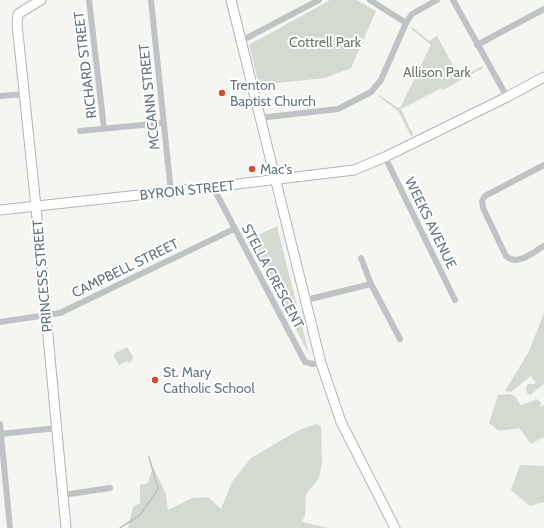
<svg xmlns="http://www.w3.org/2000/svg" width="544" height="528" font-family="Cabin,sans-serif">
	<style>
		.green { fill: #d5dad1 }
		.lines { fill: none; stroke-linecap: round; stroke-linejoin: round }
		.stream { stroke: #b6c2c6; stroke-width: 1.5 }
		.secondary-casing { stroke: #afb5b9; stroke-width: 11 }
		.street { stroke: #bfc3c6; stroke-width: 6 }
		.secondary { stroke: #fff; stroke-width: 9 }
		.poi-dot { fill: #d94a2e; stroke: #fff; stroke-width: 1.5 }
		.labels { text-anchor: middle; stroke-width: 4; stroke-linejoin: round; paint-order: stroke }
		.park-label { font-size: 14px; fill: #6a7964; stroke: #fff }
		.street-label { font-size: 14px; fill: #667781; stroke: #fff }
		.poi-label { font-size: 14px; fill: #667781; stroke: #fff; text-anchor: start }
	</style>
	<rect width="100%" height="100%" fill="#f5f5f2"/>
	<g class="green">
		<path d="M 330,0 L 357,0 L 376,11 L 351,68 L 325,78 L 259,85 L 249,45 Z"/>
		<path d="M 412,27 L 429,41 L 437,36 L 460,78 L 482,66 L 483,68 L 443,90 L 442,88 L 401,109 L 413,135 L 411,136 L 398,111 L 378,96 L 379,95 L 398,108 L 401,106 L 431,45 L 411,29 Z"/>
		<path d="M 277,226 L 309,354 L 248,240 Z"/>
		<path d="M 544,313 L 544,384 L 530,395 L 527,393 L 526,388 L 528,384 L 535,384 L 535,381 L 532,379 L 532,375 L 511,392 L 505,391 L 529,351 Z"/>
		<path d="M 127,347 L 133,357 L 132,361 L 129,363 L 127,361 L 119,365 L 114,357 L 114,354 Z"/>
		<path d="M 508,394 L 515,396 L 521,405 L 537,399 L 541,403 L 540,407 L 544,405 L 544,437 L 531,444 L 519,428 L 499,431 L 489,423 L 498,395 Z"/>
		<path d="M 316,424 L 321,426 L 322,462 L 319,478 L 306,494 L 305,515 L 302,522 L 328,528 L 128,528 L 133,507 L 140,503 L 140,485 L 148,483 L 153,467 L 166,494 L 168,510 L 192,498 L 208,497 L 221,509 L 232,482 L 251,458 L 299,430 Z"/>
		<path d="M 520,465 L 544,466 L 544,502 L 530,506 L 511,490 Z"/>
	</g>
	<g class="lines">
		<path class="stream" d="M 120,528 L 140,515 L 158,489 L 149,457"/>
		<g class="secondary-casing">
			<g id="secondary">
				<path d="M 41,0 L 18,14 L 17,24 L 35,197 L 66,528"/>
				<path d="M 231,0 L 321,363 L 341,422 L 395,528"/>
				<path d="M 0,210 L 213,187 L 354,170 L 385,157 L 507,97 L 544,77"/>
			</g>
		</g>
		<g class="street">
			<path d="M 89,0 L 104,128"/>
			<path d="M 151,0 L 171,192"/>
			<path d="M 370,0 L 406,23"/>
			<path d="M 453,0 L 507,97"/>
			<path d="M 241,41 L 319,0"/>
			<path d="M 477,45 L 544,9"/>
			<path d="M 0,96 L 25,94"/>
			<path d="M 259,118 L 338,109 L 371,92 L 381,80 L 406,23 L 412,14 L 437,0"/>
			<path d="M 80,131 L 163,123"/>
			<path d="M 385,157 L 455,300"/>
			<path d="M 544,165 L 485,196 L 482,201 L 483,208 L 506,256 C 517,267 533,252 544,246"/>
			<path d="M 213,187 L 305,362 L 313,364 L 321,363"/>
			<path d="M 361,258 L 371,284 L 400,339"/>
			<path d="M 306,300 L 371,284"/>
			<path d="M 0,322 L 60,313 L 234,229"/>
			<path d="M 0,424 L 10,528"/>
			<path d="M 0,434 L 57,428"/>
			<path d="M 63,495 L 110,488"/>
		</g>
		<use href="#secondary" class="secondary"/>
	</g>
	<g class="poi-dot">
		<circle cx="222" cy="93" r="4"/>
		<circle cx="252" cy="169" r="4"/>
		<circle cx="155" cy="380" r="4"/>
	</g>
	<g class="labels">
		<g class="park-label">
			<text x="325" y="47">Cottrell Park</text>
			<text x="437" y="77">Allison Park</text>
		</g>
		<g class="street-label">
			<text transform="translate(85 65) rotate(-97)" y="5">RICHARD STREET</text>
			<text transform="translate(149 97) rotate(-96)" y="5">MCCANN STREET</text>
			<text transform="translate(187 190) rotate(-6)" y="5">BYRON STREET</text>
			<text transform="translate(431 223) rotate(64)" y="5">WEEKS AVENUE</text>
			<text transform="translate(125 268) rotate(-26)" y="5">CAMPBELL STREET</text>
			<text transform="translate(42 276) rotate(-95)" y="5">PRINCESS STREET</text>
			<text transform="translate(273 276) rotate(62)" y="5">STELLA CRESCENT</text>
		</g>
		<g class="poi-label">
			<text x="230" y="90">Trenton<tspan x="230" dy="16">Baptist Church</tspan></text>
			<text x="260" y="174">Mac's</text>
			<text x="163" y="377">St. Mary<tspan x="163" dy="16">Catholic School</tspan></text>
		</g>
	</g>
</svg>
